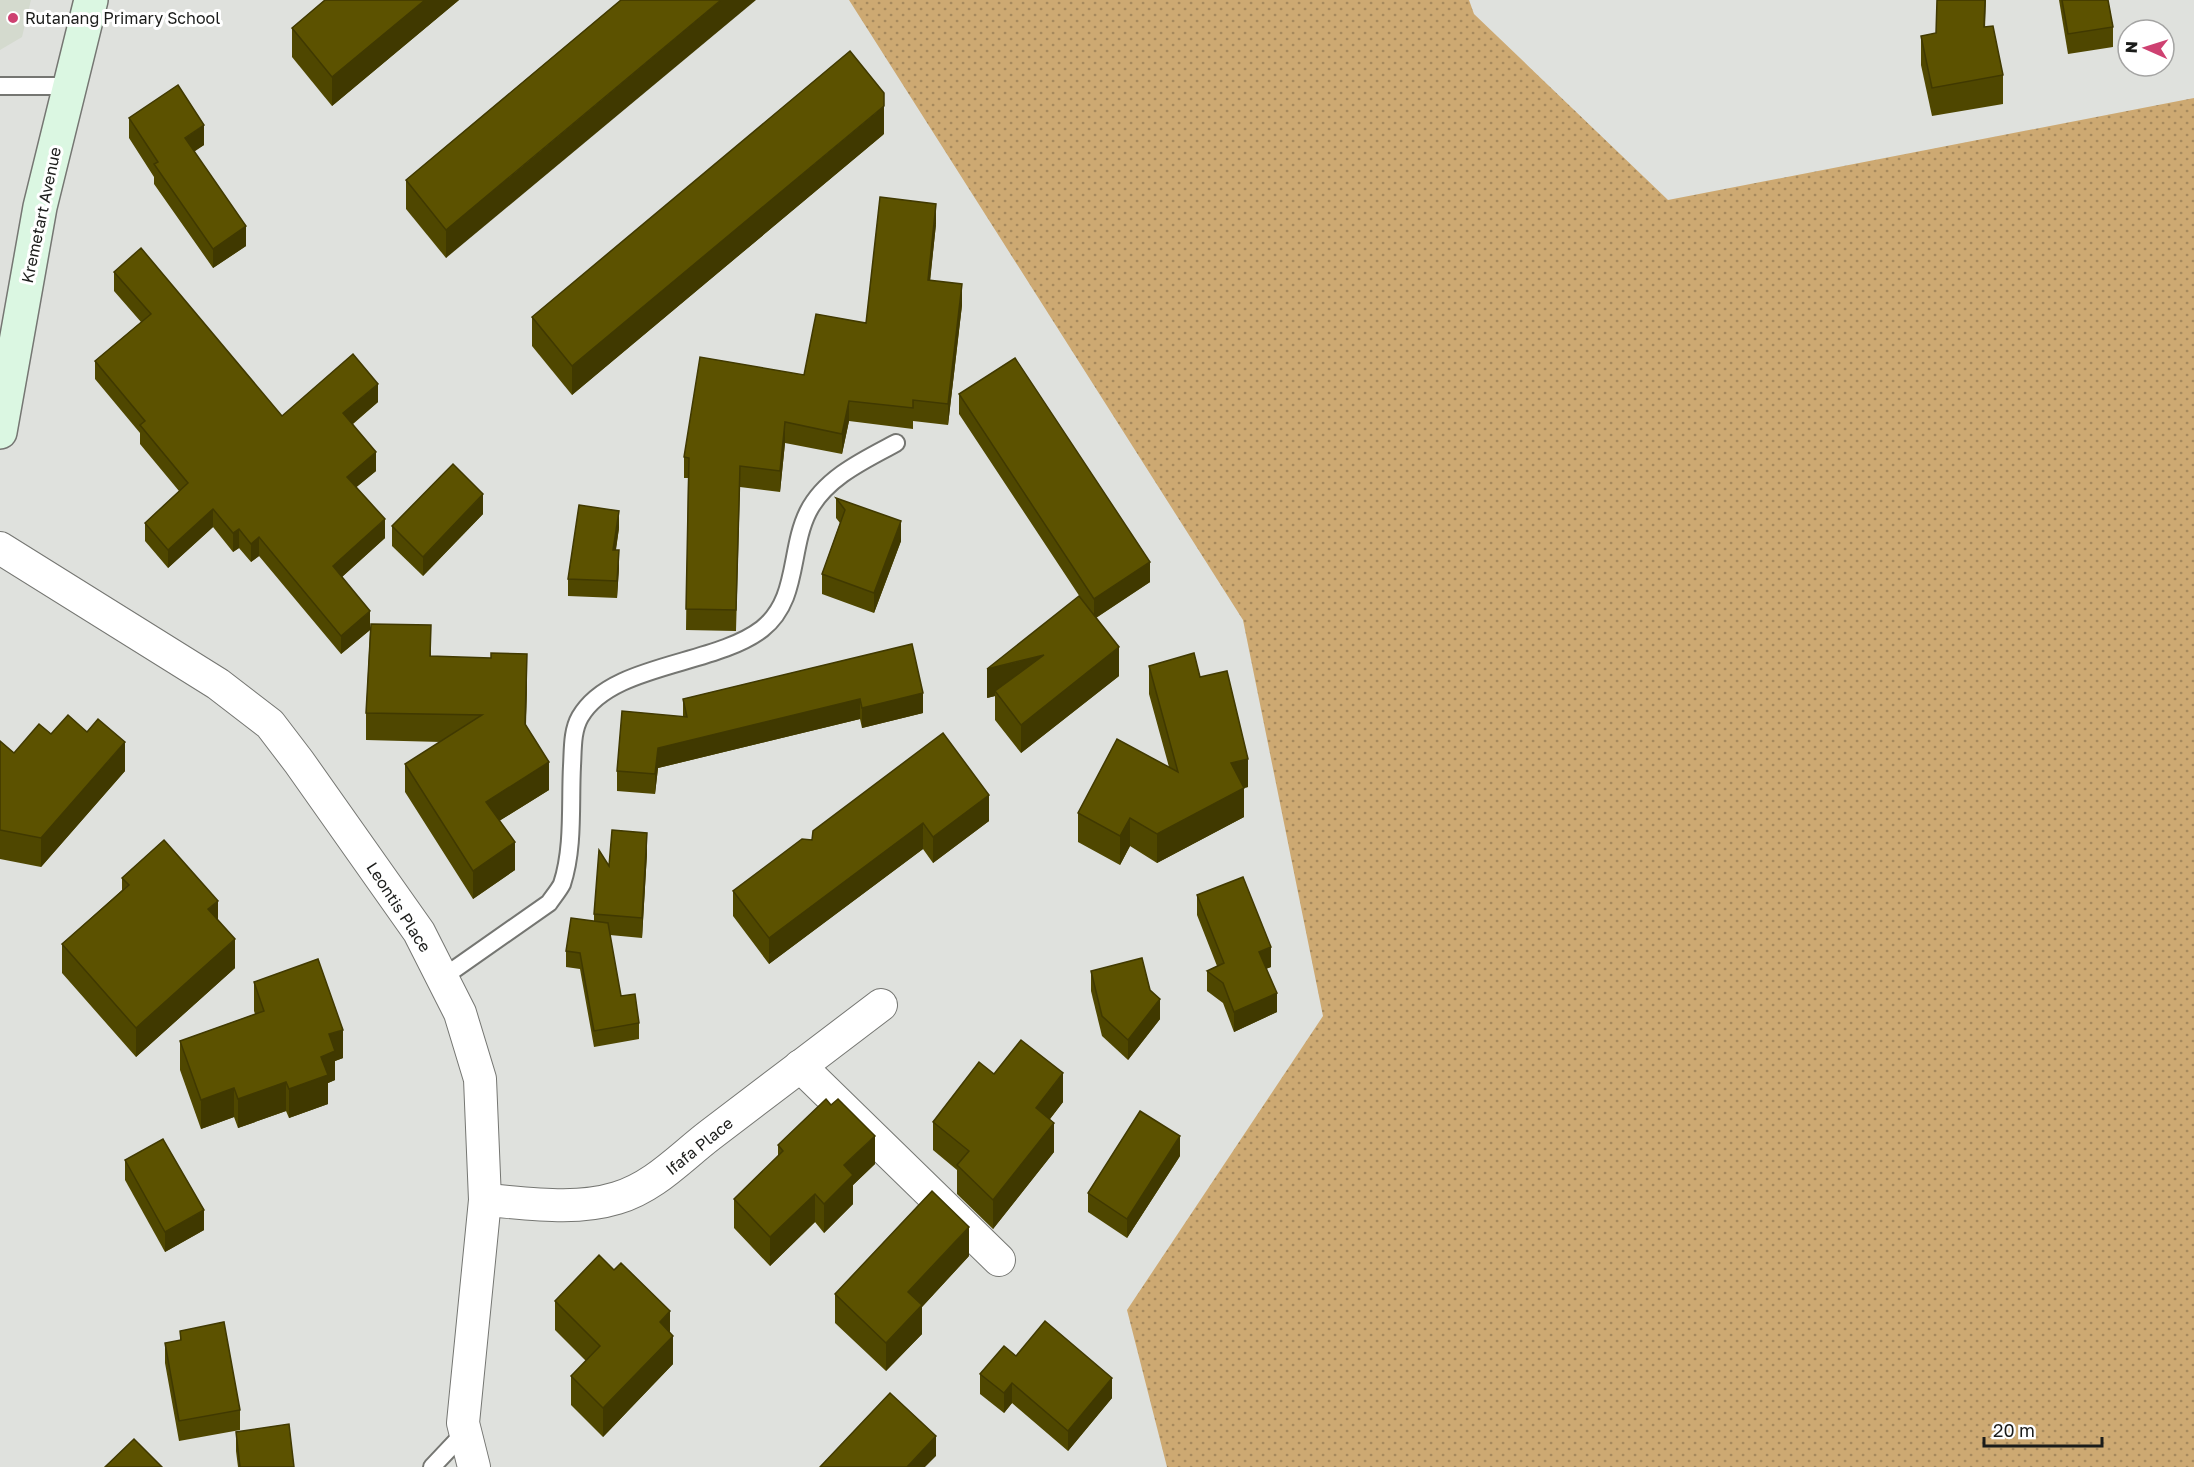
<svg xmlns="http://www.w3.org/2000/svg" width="2194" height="1467" font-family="'Golos Text',sans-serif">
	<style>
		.built { fill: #d4dace }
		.grass { fill: url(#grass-dots) }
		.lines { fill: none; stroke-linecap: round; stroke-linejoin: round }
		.lane-casing { stroke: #757672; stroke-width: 20 }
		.street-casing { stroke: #757672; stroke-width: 34 }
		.secondary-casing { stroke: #757672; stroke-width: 36 }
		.lane { stroke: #fff; stroke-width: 16 }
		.street { stroke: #fff; stroke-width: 32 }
		.secondary { stroke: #dbf7e2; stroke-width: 33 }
		.wall { fill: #4f4700 }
		.shaded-wall { fill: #403900 }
		.building { fill: #5c5200; stroke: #403900; stroke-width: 1.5 }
		.poi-dot { fill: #ce4171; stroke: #fff; stroke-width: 2 }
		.labels { text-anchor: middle; stroke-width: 6; stroke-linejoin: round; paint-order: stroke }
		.poi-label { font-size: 16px; fill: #1b1c1a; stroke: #fff; text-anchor: start }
		.street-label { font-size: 16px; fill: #1b1c1a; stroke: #fff }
	</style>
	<defs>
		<pattern id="grass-dots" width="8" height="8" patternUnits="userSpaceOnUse" patternTransform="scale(1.5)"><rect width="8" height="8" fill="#cda972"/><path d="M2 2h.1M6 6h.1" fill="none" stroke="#a6895d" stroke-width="1.8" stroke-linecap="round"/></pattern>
	</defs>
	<rect width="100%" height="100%" fill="#dfe1dd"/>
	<path class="built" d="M 0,0 L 31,0 L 22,37 L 0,50 Z"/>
	<path class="grass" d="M 849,0 L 1469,0 L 1474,14 L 1668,200 L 2194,98 L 2194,1467 L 1167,1467 L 1127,1310 L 1323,1016 L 1243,620 Z"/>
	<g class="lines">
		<g class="lane-casing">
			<g id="lane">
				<path d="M 0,86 L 70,86"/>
				<path d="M 442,978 L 549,903 C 553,897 559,890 562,884 C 574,848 570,803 572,766 C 573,749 572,731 580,717 C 611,663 714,666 762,629 C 799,600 789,550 808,512 C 825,478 864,460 896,443"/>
				<path d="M 432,1467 L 465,1432"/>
			</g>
		</g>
		<g class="street-casing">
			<g id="street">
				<path d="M 0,548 L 218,684 L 270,724 L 299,762 L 419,932 L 460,1013 L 480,1079 L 485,1200 L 463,1423 L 474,1467"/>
				<path d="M 800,1066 L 999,1260"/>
				<path d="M 485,1200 C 527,1203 575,1211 617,1198 C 654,1187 680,1158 710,1135 C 767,1092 824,1048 881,1005"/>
			</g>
		</g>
		<g class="secondary-casing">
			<path id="secondary" d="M 0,432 L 40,207 L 91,0"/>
		</g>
		<use href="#lane" class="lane"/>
		<use href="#street" class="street"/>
		<use href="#secondary" class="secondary"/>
	</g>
	<g class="wall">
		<path d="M 325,0 L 459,0 L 332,106 L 292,57 L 292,28 Z"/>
		<path d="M 621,0 L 446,258 L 406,209 L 406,180 Z"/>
		<path d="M 2059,0 L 2108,0 L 2113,27 L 2113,47 L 2068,54 Z"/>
		<path d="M 1985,27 L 2003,75 L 2003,104 L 1932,116 L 1921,65 L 1921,36 Z"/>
		<path d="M 129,118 L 204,145 L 194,151 L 246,246 L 213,268 L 154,184 L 154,177 L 129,138 Z"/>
		<path d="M 884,134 L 572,395 L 532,346 L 532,317 Z"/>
		<path d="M 936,224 L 930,280 L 962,305 L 948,425 L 913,421 L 913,429 L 849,421 L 842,454 L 785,443 L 780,492 L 740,487 L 736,631 L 686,630 L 688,478 L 684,478 L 684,457 L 804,375 L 866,323 Z"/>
		<path d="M 114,272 L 282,416 L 378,402 L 353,424 L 376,471 L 356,487 L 385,538 L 342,577 L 370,627 L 431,656 L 527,682 L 526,726 L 549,790 L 499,821 L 515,870 L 473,899 L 405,792 L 405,764 L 441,742 L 366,740 L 366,713 L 370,630 L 341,654 L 259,556 L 251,562 L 239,548 L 233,552 L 213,527 L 168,568 L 145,541 L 145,523 L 179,491 L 140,444 L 140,433 L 95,379 L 95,361 L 141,322 L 114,291 Z"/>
		<path d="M 959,394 L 1150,582 L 1096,618 L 1119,676 L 1021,753 L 995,720 L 995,696 L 987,698 L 1080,597 L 959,414 Z"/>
		<path d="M 836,498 L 901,541 L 874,613 L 822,594 L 822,574 L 840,523 L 836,518 Z"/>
		<path d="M 483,514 L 423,576 L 392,546 L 392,526 Z"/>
		<path d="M 619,528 L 616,550 L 619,567 L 617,598 L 568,596 L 568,579 Z"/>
		<path d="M 912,644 L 923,713 L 862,728 L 860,719 L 658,768 L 655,794 L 617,791 L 617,771 L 683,717 L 683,699 Z"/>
		<path d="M 1149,666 L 1200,677 L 1248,787 L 1244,788 L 1244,817 L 1157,863 L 1130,846 L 1120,865 L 1078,842 L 1078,813 L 1169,767 L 1149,694 Z"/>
		<path d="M 943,733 L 989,821 L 933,863 L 923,849 L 769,964 L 733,916 L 733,891 L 812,840 Z"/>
		<path d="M 51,734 L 125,771 L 41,867 L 0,859 L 0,741 L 14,753 Z"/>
		<path d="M 647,853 L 642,938 L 610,935 L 621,996 L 639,1023 L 639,1039 L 594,1047 L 580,969 L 566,967 L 566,951 L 594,921 L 594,914 L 609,866 Z"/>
		<path d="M 122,878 L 218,920 L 235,968 L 136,1057 L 62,973 L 62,944 L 122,890 Z"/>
		<path d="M 1197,895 L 1271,967 L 1266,969 L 1277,1012 L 1234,1032 L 1223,1003 L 1207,991 L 1207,971 L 1217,966 L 1197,915 Z"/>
		<path d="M 1091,971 L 1150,990 L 1160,1019 L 1128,1060 L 1102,1036 L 1091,991 Z"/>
		<path d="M 254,982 L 343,1058 L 335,1061 L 335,1080 L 328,1083 L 328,1104 L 289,1118 L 286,1111 L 238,1128 L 234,1117 L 201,1129 L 180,1070 L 180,1041 L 255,1014 L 254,1011 Z"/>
		<path d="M 994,1074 L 1063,1102 L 1050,1119 L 1054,1152 L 993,1229 L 957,1194 L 957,1170 L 933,1150 L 933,1122 Z"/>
		<path d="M 778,1145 L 875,1164 L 853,1185 L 853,1204 L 824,1233 L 815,1222 L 770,1266 L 734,1228 L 734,1199 L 778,1157 Z"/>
		<path d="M 1180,1156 L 1127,1238 L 1088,1212 L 1088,1193 Z"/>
		<path d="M 125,1160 L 204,1230 L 165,1252 L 125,1180 Z"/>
		<path d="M 969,1256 L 922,1307 L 922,1334 L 886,1371 L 835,1323 L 835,1294 Z"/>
		<path d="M 555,1301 L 670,1332 L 673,1364 L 603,1437 L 571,1405 L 571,1376 L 586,1361 L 555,1330 Z"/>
		<path d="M 180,1331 L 240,1410 L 240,1430 L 179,1441 L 165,1363 L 165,1343 L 180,1341 Z"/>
		<path d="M 980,1374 L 1112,1398 L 1068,1451 L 1012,1403 L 1004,1413 L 980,1394 Z"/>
		<path d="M 236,1432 L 294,1467 L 238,1467 L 236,1451 Z"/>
	</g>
	<g class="shaded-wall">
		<path d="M 425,0 L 459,0 L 332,106 L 332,77 Z"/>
		<path d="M 721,0 L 756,0 L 446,258 L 446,230 Z"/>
		<path d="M 1985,0 L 1986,0 L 1984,56 L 1984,27 Z"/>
		<path d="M 884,106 L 884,134 L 572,395 L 572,366 Z"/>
		<path d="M 204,125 L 204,145 L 185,158 L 185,138 Z"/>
		<path d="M 936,204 L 936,224 L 928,301 L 928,280 Z"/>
		<path d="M 246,226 L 246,246 L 213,268 L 213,249 Z"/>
		<path d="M 962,284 L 962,305 L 948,425 L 948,404 Z"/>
		<path d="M 378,384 L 378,402 L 343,432 L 343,413 Z"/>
		<path d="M 849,401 L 849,421 L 842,454 L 842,434 Z"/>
		<path d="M 785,422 L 785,443 L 780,492 L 780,471 Z"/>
		<path d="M 376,452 L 376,471 L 347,495 L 347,477 Z"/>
		<path d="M 483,494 L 483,514 L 423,576 L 423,557 Z"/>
		<path d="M 213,509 L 213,527 L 168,568 L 168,550 Z"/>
		<path d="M 619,511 L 619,528 L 613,567 L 613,550 Z"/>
		<path d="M 385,519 L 385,538 L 333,585 L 333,566 Z"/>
		<path d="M 901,521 L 901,541 L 874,613 L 874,593 Z"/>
		<path d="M 239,529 L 239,548 L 233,552 L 233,533 Z"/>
		<path d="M 259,537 L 259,556 L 251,562 L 251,544 Z"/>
		<path d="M 619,550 L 619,567 L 617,598 L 617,581 Z"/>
		<path d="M 1150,562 L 1150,582 L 1094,619 L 1094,599 Z"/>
		<path d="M 370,611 L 370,630 L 341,654 L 341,636 Z"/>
		<path d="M 431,625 L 431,653 L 430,683 L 430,656 Z"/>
		<path d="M 1119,647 L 1119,676 L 1021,753 L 1021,725 Z"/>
		<path d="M 527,654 L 527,682 L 525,752 L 525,724 Z"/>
		<path d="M 1044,655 L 995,691 L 995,696 L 987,698 L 987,669 Z"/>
		<path d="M 923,693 L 923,713 L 862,728 L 862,708 Z"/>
		<path d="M 860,699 L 860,719 L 658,768 L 655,794 L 655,774 L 658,748 Z"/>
		<path d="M 125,742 L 125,771 L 41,867 L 41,838 Z"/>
		<path d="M 1248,759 L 1248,787 L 1244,788 L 1244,817 L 1157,863 L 1157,834 L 1231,763 Z"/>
		<path d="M 549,762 L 549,790 L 486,829 L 486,802 Z"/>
		<path d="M 989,795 L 989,821 L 933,863 L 933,837 Z"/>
		<path d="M 1130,818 L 1130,846 L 1120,865 L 1120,836 Z"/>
		<path d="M 923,823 L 923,849 L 769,964 L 769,938 Z"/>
		<path d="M 647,833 L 647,853 L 642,938 L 642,918 Z"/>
		<path d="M 515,842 L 515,870 L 473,899 L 473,871 Z"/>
		<path d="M 218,901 L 218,929 L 208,909 Z"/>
		<path d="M 235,939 L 235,968 L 136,1057 L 136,1028 Z"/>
		<path d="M 1271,947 L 1271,967 L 1259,971 L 1259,952 Z"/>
		<path d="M 1277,993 L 1277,1012 L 1234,1032 L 1234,1012 Z"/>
		<path d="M 1160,999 L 1160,1019 L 1128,1060 L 1128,1040 Z"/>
		<path d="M 343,1030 L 343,1058 L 335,1061 L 335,1080 L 328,1083 L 328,1104 L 289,1118 L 289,1089 L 321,1057 L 329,1034 Z"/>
		<path d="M 1063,1073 L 1063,1102 L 1036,1137 L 1036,1108 Z"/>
		<path d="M 286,1082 L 286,1111 L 238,1128 L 238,1099 Z"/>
		<path d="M 234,1088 L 234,1117 L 201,1129 L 201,1100 Z"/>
		<path d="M 1054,1123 L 1054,1152 L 993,1229 L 993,1200 Z"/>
		<path d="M 875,1136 L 875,1164 L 853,1185 L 853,1204 L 824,1233 L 824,1204 L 844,1165 Z"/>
		<path d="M 1180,1136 L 1180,1156 L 1127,1238 L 1127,1219 Z"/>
		<path d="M 815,1194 L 815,1222 L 770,1266 L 770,1237 Z"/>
		<path d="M 204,1210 L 204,1230 L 165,1252 L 165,1232 Z"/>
		<path d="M 969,1227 L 969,1256 L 922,1307 L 922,1334 L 886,1371 L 886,1343 L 908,1292 Z"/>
		<path d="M 670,1311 L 670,1339 L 673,1336 L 673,1364 L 603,1437 L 603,1408 L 660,1322 Z"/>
		<path d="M 1112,1378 L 1112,1398 L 1068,1451 L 1068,1431 Z"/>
		<path d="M 1012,1383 L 1012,1403 L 1004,1413 L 1004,1393 Z"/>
		<path d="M 936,1436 L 936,1456 L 925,1467 L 907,1467 Z"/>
	</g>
	<g class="building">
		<path d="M 325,0 L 425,0 L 332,77 L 292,28 Z"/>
		<path d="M 621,0 L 721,0 L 446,230 L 406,180 Z"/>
		<path d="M 1937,0 L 1985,0 L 1984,27 L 1993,26 L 2003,75 L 1932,88 L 1921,36 L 1936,33 Z"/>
		<path d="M 2062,0 L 2108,0 L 2113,27 L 2068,34 Z"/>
		<path d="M 850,51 L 884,93 L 884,106 L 572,366 L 532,317 Z"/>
		<path d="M 178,85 L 204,125 L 185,138 L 246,226 L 213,249 L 154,164 L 158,162 L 129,118 Z"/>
		<path d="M 880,197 L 936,204 L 928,280 L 962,284 L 948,404 L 913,400 L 913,408 L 849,401 L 842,434 L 785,422 L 780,471 L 740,466 L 736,610 L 686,609 L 689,458 L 684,457 L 700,357 L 804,375 L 816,314 L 866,323 Z"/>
		<path d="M 141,248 L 282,416 L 353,354 L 378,384 L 343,413 L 376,452 L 347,477 L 385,519 L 333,566 L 370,611 L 341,636 L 259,537 L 251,544 L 239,529 L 233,533 L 213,509 L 168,550 L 145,523 L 188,483 L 140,425 L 145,421 L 95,361 L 151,314 L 114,272 Z"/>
		<path d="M 1015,358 L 1150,562 L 1094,599 L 959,394 Z"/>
		<path d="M 453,464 L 483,494 L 423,557 L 392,526 Z"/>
		<path d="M 836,498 L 901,521 L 874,593 L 822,574 L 845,510 Z"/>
		<path d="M 579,505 L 619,511 L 613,550 L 619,550 L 617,581 L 568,579 Z"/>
		<path d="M 1079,596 L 1119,647 L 1021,725 L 995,691 L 1044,655 L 987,669 Z"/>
		<path d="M 371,624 L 431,625 L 430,656 L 491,658 L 491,653 L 527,654 L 525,724 L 549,762 L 486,802 L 515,842 L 473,871 L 405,764 L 482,715 L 366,713 Z"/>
		<path d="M 912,644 L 923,693 L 862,708 L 860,699 L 658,748 L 655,774 L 617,771 L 622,711 L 687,717 L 683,699 Z"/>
		<path d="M 1194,653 L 1200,677 L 1227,671 L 1248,759 L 1231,763 L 1244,788 L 1157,834 L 1130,818 L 1120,836 L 1078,813 L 1117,739 L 1178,772 L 1149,666 Z"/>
		<path d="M 68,715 L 87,732 L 98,719 L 125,742 L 41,838 L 0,830 L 0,741 L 14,753 L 39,724 L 51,734 Z"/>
		<path d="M 943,733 L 989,795 L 933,837 L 923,823 L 769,938 L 733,891 L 802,839 L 812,840 L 813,831 Z"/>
		<path d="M 612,830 L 647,833 L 642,918 L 594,914 L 599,850 L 609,866 Z"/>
		<path d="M 164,840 L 218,901 L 208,909 L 235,939 L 136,1028 L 62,944 L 129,885 L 122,878 Z"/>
		<path d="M 1243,877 L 1271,947 L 1259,952 L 1277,993 L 1234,1012 L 1223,983 L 1207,971 L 1224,963 L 1197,895 Z"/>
		<path d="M 571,918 L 608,923 L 621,996 L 635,994 L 639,1023 L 594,1031 L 580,953 L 566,951 Z"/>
		<path d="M 1142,958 L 1150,990 L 1160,999 L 1128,1040 L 1102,1016 L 1091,971 Z"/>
		<path d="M 318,959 L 343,1030 L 329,1034 L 335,1051 L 321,1057 L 328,1075 L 289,1089 L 286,1082 L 238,1099 L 234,1088 L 201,1100 L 180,1041 L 264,1011 L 254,982 Z"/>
		<path d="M 1021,1040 L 1063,1073 L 1036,1108 L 1054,1123 L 993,1200 L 957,1165 L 969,1151 L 933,1122 L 979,1062 L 994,1074 Z"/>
		<path d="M 826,1099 L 831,1105 L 838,1099 L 875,1136 L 844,1165 L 853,1175 L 824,1204 L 815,1194 L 770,1237 L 734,1199 L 783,1151 L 778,1145 Z"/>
		<path d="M 1140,1111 L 1180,1136 L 1127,1219 L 1088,1193 Z"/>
		<path d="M 163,1139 L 204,1210 L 165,1232 L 125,1160 Z"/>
		<path d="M 932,1191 L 969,1227 L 908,1292 L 922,1305 L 886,1343 L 835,1294 Z"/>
		<path d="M 599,1255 L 614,1270 L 621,1263 L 670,1311 L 660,1322 L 673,1336 L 603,1408 L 571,1376 L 600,1346 L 555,1301 Z"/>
		<path d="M 1045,1321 L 1112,1378 L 1068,1431 L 1012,1383 L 1004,1393 L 980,1374 L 1004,1346 L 1016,1356 Z"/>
		<path d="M 224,1322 L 240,1410 L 179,1421 L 165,1343 L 181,1340 L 180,1331 Z"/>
		<path d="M 890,1393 L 936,1436 L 907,1467 L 820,1467 Z"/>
		<path d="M 289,1424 L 294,1467 L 240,1467 L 236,1432 Z"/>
		<path d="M 134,1439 L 162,1467 L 105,1467 Z"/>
	</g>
	<circle class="poi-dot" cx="13" cy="18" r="6"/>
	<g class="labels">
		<g class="poi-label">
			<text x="25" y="24">Rutanang Primary School</text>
		</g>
		<g class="street-label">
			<text transform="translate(41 215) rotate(-78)" y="6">Kremetart Avenue</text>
			<text transform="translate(399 907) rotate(57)" y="6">Leontis Place</text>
			<text transform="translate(699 1146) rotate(-39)" y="6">Ifafa Place</text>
		</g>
	</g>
	<g transform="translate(2146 48) rotate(273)"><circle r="28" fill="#ffffff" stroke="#a4a4a3" stroke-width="1.5"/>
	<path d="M0-4.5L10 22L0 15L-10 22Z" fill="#ce4171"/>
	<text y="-9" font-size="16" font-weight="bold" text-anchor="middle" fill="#1b1c1a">N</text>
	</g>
	<path d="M1984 1437v9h118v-9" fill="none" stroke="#1b1c1a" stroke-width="3"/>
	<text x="1993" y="1437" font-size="18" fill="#1b1c1a" stroke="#ffffff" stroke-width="4.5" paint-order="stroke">20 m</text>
</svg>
